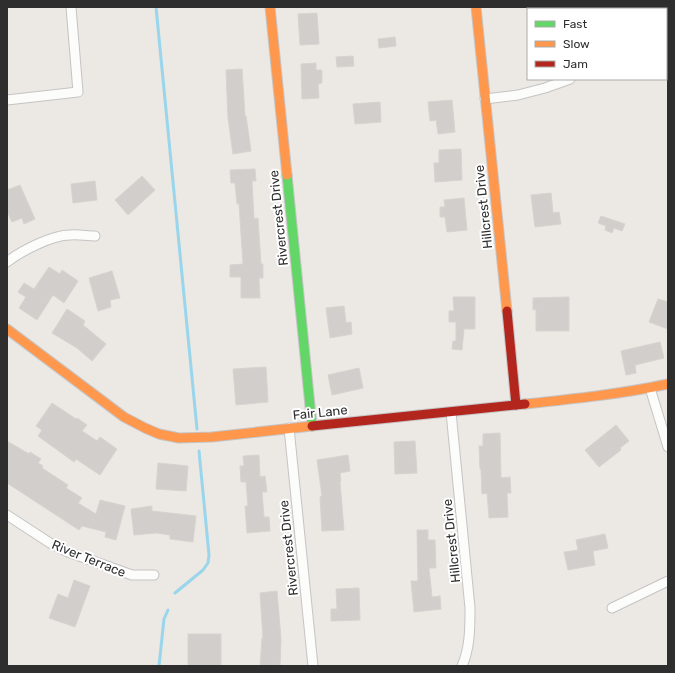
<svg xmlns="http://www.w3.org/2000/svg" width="675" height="673" font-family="Rubik,sans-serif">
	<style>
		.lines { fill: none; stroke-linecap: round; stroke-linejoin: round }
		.stream { stroke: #99d6ec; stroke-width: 3 }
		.building { fill: #d1cecb; stroke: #d7d4d0 }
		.street-casing { stroke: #c5c4c5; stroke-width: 11 }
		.fast-casing { stroke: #c5c4c5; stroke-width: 11 }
		.slow-casing { stroke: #c5c4c5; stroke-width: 11 }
		.jam-casing { stroke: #c5c4c5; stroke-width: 11 }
		.street { stroke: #fcfcfb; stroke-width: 9 }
		.fast { stroke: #63d668; stroke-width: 9 }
		.slow { stroke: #ff974d; stroke-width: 9 }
		.jam { stroke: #b3261e; stroke-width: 9 }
		.labels { text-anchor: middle; stroke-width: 4; stroke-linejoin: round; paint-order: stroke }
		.street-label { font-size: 13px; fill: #2e2e2e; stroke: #fff }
	</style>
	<rect width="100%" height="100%" fill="#ece8e4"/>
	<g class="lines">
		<g class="stream">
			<path d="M 156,7 L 197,429"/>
			<path d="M 175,593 L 203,570 L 208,563 L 209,555 L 199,451"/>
			<path d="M 159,666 L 164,619 L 168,610"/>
		</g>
	</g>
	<g class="building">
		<path d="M 317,13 L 319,44 L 300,45 L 298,14 Z"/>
		<path d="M 395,37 L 396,46 L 379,48 L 378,39 Z"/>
		<path d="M 353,56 L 354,66 L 337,67 L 336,57 Z"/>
		<path d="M 316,63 L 316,70 L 322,70 L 322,83 L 318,84 L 319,98 L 302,99 L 301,64 Z"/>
		<path d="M 242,69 L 245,116 L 246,116 L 251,151 L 233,154 L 228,118 L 226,70 Z"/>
		<path d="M 452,100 L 455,132 L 438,134 L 436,120 L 430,121 L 428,102 Z"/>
		<path d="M 380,102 L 381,122 L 355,124 L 353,104 Z"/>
		<path d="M 461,149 L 462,180 L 435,182 L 434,163 L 439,163 L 439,150 Z"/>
		<path d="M 255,169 L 256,181 L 252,181 L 254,219 L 258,218 L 261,264 L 263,264 L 263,278 L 259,278 L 260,298 L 241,298 L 241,277 L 230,277 L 230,265 L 243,264 L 239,204 L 237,204 L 235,183 L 231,183 L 230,170 Z"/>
		<path d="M 142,176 L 155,190 L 128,215 L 115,200 Z"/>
		<path d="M 95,181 L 97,200 L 73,203 L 71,184 Z"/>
		<path d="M 20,185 L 35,219 L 24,224 L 22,218 L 12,222 L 7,211 L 7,190 Z"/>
		<path d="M 551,193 L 553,213 L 559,212 L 561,224 L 535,227 L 531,195 Z"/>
		<path d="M 464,198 L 467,230 L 447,232 L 445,217 L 440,217 L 440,207 L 445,207 L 444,200 Z"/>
		<path d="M 601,216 L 625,224 L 622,231 L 614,228 L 612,233 L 605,230 L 606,226 L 598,223 Z"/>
		<path d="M 49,267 L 60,274 L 62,270 L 78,281 L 64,303 L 53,295 L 37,320 L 19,308 L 26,297 L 18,292 L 24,283 L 34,289 Z"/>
		<path d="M 112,271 L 120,298 L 110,300 L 111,307 L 98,311 L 89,278 Z"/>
		<path d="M 453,297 L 475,297 L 475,329 L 464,329 L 462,350 L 452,349 L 453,341 L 456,341 L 456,322 L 449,322 L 449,311 L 454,311 Z"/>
		<path d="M 569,297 L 569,331 L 536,331 L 536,309 L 533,310 L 533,298 Z"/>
		<path d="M 658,299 L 668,302 L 668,329 L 649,322 Z"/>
		<path d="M 344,306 L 346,323 L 351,322 L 352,334 L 330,338 L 326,308 Z"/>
		<path d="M 67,309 L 85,321 L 83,325 L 106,344 L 92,361 L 77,348 L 52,333 Z"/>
		<path d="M 660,342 L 664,358 L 635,365 L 636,373 L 626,375 L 621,351 Z"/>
		<path d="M 266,367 L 268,402 L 236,405 L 233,369 Z"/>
		<path d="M 359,368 L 363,388 L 332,395 L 328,375 Z"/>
		<path d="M 52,403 L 76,419 L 77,418 L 87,425 L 82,431 L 97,441 L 100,437 L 117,449 L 100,475 L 76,459 L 74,462 L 38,436 L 42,430 L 36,426 Z"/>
		<path d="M 616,425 L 629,441 L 620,448 L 621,450 L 599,467 L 585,450 Z"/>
		<path d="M 500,433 L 501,478 L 510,477 L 511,493 L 507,493 L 508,517 L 489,518 L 487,493 L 482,494 L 481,469 L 480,469 L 479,446 L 483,446 L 483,434 Z"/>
		<path d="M 7,441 L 29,454 L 30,452 L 41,459 L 38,463 L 43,466 L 42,468 L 68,485 L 66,488 L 82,498 L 78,503 L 96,514 L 100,500 L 125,506 L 116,540 L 105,537 L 106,532 L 82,526 L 79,530 L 7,483 Z"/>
		<path d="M 415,441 L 417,473 L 395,474 L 394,442 Z"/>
		<path d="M 259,455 L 260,477 L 265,476 L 267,492 L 262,492 L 264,517 L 269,517 L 270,531 L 247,533 L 245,506 L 248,506 L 246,482 L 241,482 L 240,466 L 244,466 L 243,456 Z"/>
		<path d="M 348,455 L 350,471 L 340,473 L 341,481 L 340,481 L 344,530 L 322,531 L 320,497 L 322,496 L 317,460 Z"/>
		<path d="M 158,463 L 188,466 L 186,491 L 156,489 Z"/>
		<path d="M 152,506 L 152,511 L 196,516 L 193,542 L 170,539 L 170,535 L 156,533 L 134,535 L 131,509 Z"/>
		<path d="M 417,530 L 428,530 L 428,540 L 435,540 L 436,568 L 429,568 L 432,597 L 440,596 L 441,609 L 414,612 L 411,581 L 418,581 Z"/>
		<path d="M 605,534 L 608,548 L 593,551 L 595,565 L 568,570 L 564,552 L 578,550 L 576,540 Z"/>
		<path d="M 74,580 L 90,586 L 75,627 L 49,618 L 58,594 L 68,598 Z"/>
		<path d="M 359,588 L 360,620 L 331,621 L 331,609 L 337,609 L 336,589 Z"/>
		<path d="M 277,591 L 281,639 L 280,666 L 260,666 L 262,638 L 263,638 L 260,593 Z"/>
		<rect x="188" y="634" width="33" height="32"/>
	</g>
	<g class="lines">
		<g class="street-casing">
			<g id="street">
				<path d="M 663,9 L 665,7"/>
				<path d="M 485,99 L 518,95 L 545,88 L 570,79"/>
				<path d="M 7,100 L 78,92 L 71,7"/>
				<path d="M 7,262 C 21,251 52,235 70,235 C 78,234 87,236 95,236"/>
				<path d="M 650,388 L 668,447"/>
				<path d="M 451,412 L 470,608 C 470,628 470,648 462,666"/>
				<path d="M 289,428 L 313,666"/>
				<path d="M 7,515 L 50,543 L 68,552 L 132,575 L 154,575"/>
				<path d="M 612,608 L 668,581"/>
			</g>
		</g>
		<g class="fast-casing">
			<path id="fast" d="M 287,175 L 312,426"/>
		</g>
		<g class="slow-casing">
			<g id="slow">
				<path d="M 270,7 L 287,175"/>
				<path d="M 476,7 L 507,311"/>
				<path d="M 7,329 L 124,417 L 145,428 L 159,434 L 179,438 L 212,437 L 312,426"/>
				<path d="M 525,404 C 573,399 621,394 668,384"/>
			</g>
		</g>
		<g class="jam-casing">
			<g id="jam">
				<path d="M 507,311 L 516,405"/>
				<path d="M 312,426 L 525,404"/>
			</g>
		</g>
		<use href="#street" class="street"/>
		<use href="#fast" class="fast"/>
		<use href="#slow" class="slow"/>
		<use href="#jam" class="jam"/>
	</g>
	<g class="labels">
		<g class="street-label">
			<text transform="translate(483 207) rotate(-96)" y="5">Hillcrest Drive</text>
			<text transform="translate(278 218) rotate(-96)" y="5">Rivercrest Drive</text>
			<text transform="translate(320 412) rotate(-6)" y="5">Fair Lane</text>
			<text transform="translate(451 541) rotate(-96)" y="5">Hillcrest Drive</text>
			<text transform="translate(288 548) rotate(-96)" y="5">Rivercrest Drive</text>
			<text transform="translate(89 558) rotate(22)" y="5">River Terrace</text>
		</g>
	</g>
	<rect width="675" height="673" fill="none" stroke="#2e2e2e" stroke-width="16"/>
	<rect x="527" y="8" width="140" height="72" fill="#ffffff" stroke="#ababab"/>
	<rect x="535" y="21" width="20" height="6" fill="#63d668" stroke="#ababab"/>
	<text x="563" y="28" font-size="12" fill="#2e2e2e">Fast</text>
	<rect x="535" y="41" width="20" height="6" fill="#ff974d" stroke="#ababab"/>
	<text x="563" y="48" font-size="12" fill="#2e2e2e">Slow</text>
	<rect x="535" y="61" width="20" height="6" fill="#b3261e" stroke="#ababab"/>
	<text x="563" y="68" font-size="12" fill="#2e2e2e">Jam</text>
</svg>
